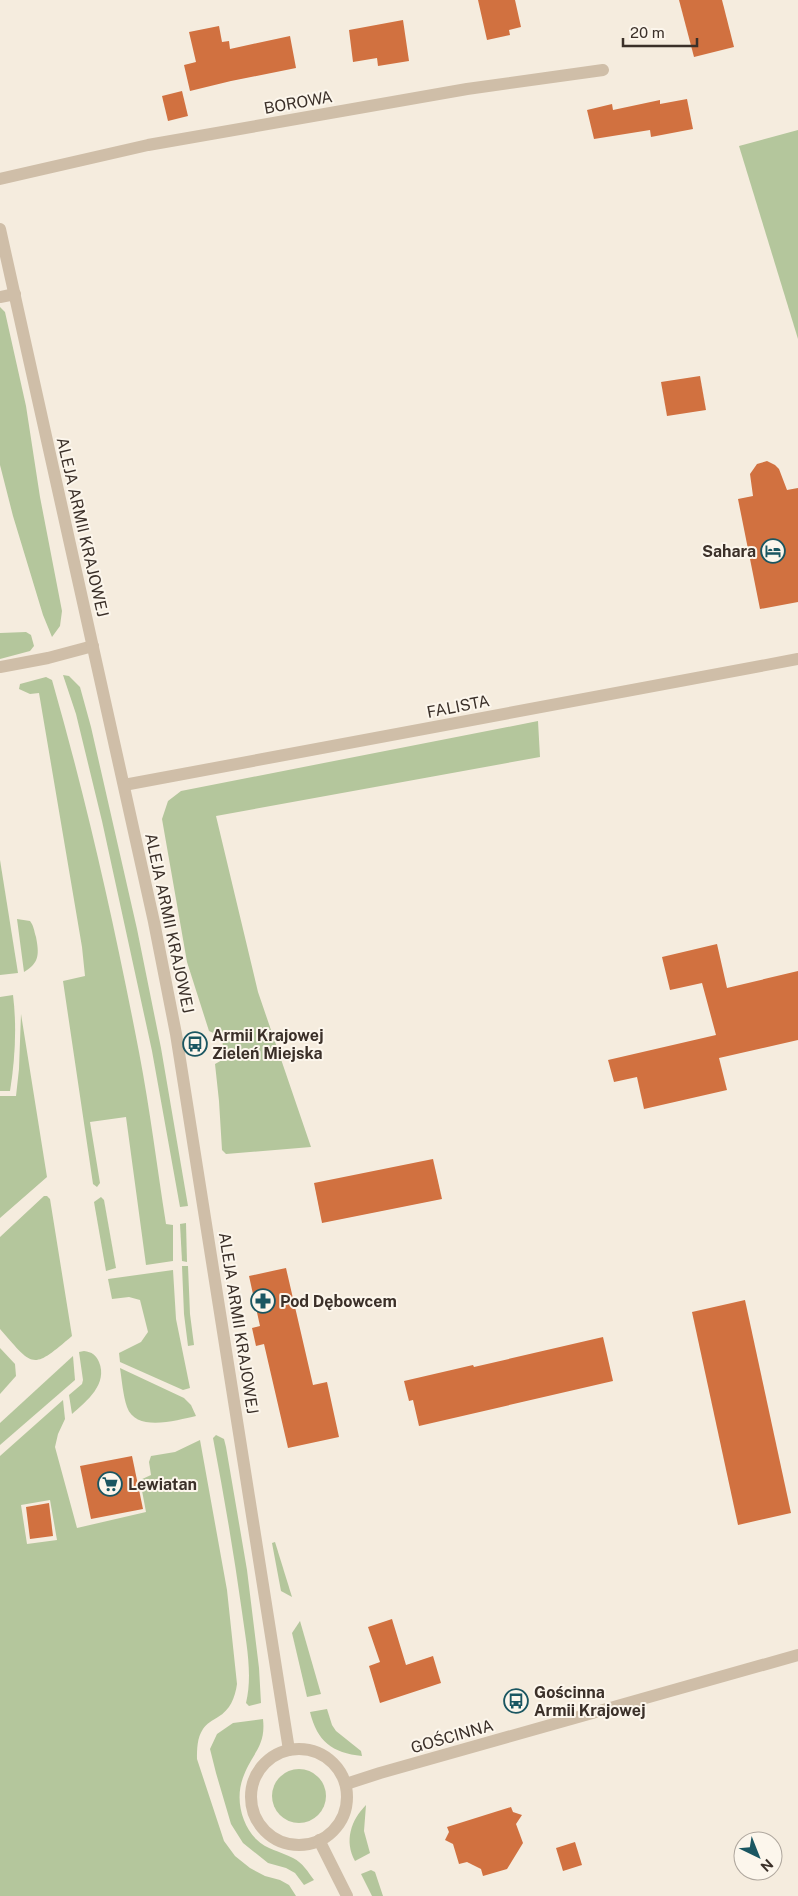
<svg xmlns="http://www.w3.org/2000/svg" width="798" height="1896" font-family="'Public Sans',sans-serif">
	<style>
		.green { fill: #b4c69c; fill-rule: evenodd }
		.building { fill: #d17140 }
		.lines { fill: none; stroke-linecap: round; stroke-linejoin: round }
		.minor { stroke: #cfbea8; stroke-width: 12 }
		.tertiary { stroke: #cfbea8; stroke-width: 12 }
		.labels { text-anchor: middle; stroke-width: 4; stroke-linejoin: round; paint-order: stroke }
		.street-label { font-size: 16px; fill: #3b3029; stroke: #fcf6ec }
		.poi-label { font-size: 16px; font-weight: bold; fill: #3b3029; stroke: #fcf6ec; text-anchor: start }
	</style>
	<rect width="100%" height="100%" fill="#f5ecde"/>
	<g class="green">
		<path d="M 798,130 L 798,339 L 739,146 Z"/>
		<path d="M 0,307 L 5,312 L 26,406 L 40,497 L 62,611 L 60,626 L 52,637 L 43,615 L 13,516 L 0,465 Z"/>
		<path d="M 26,632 L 31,635 L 34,646 L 30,651 L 0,659 L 0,633 Z"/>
		<path d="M 63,675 L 69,676 L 80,687 L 91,727 L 137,929 L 161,1048 L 188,1206 L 180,1207 L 152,1051 L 102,821 L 76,714 Z"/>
		<path d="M 46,677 L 52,680 C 87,802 115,927 139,1052 C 150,1109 157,1167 166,1224 L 173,1225 L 173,1261 L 146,1265 L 126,1117 L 90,1122 L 100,1183 L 97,1187 L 93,1184 L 63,981 L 85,976 L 82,947 L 39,693 L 30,694 L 19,689 L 20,684 Z"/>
		<path d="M 538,721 L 540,757 L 216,816 L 258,992 L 311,1147 L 226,1154 L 222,1150 L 219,1101 L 215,1064 L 224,1059 L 222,1037 L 209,1031 L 187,962 L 162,819 L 168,801 L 181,791 Z"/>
		<path d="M 0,860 L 18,973 L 0,975 Z"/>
		<path d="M 17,919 L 30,921 C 34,926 34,931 36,937 C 39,953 40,963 24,972 Z"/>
		<path d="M 13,995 C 17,1027 15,1060 10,1091 L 0,1091 L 0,997 Z"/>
		<path d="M 21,1014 L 47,1177 L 0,1218 L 0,1096 L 16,1096 L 19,1069 Z"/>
		<path d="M 44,1196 L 47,1196 L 50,1199 L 72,1336 C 32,1370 34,1368 0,1329 L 0,1237 Z"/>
		<path d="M 101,1197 L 104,1200 L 116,1268 L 106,1271 L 94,1202 Z"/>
		<path d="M 186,1223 L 187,1262 L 182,1261 L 180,1224 Z"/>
		<path d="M 182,1266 L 188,1266 L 190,1314 L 194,1345 L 188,1346 L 184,1314 Z"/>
		<path d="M 173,1270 L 176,1319 L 190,1388 L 183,1390 L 120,1362 L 119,1353 L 141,1342 L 148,1332 L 140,1300 L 129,1297 L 112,1299 L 108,1279 Z"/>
		<path d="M 0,1348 L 15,1364 L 16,1376 L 0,1394 Z"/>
		<path d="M 84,1351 C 92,1352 96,1355 99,1362 C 108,1384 87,1401 72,1414 L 69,1395 L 82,1384 L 83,1380 L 79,1352 Z"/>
		<path d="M 73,1356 L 75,1380 L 0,1445 L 0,1423 Z"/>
		<path d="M 120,1368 L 184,1398 L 191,1405 L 196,1416 C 177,1420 136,1433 127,1407 C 123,1395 122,1381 120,1368 Z"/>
		<path d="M 63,1400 L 65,1419 L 58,1434 L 55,1447 L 77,1528 L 146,1512 L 140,1480 L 151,1475 L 149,1462 L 151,1456 L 175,1452 L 200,1440 L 227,1590 L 237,1684 C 235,1698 230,1710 218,1717 C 213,1720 206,1724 203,1729 C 197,1738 197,1749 197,1759 L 224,1841 L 235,1856 L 250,1868 L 265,1876 L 280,1880 L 289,1885 L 296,1896 L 0,1896 L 0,1456 ZM 50,1500 L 57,1540 L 27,1544 L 21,1505 Z"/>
		<path d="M 216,1435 L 224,1439 L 226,1447 L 247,1570 L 259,1668 L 261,1703 L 249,1706 L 246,1703 C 253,1674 246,1642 242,1612 C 234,1554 224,1496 213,1438 Z"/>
		<path d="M 275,1542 L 292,1597 L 281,1591 L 272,1543 Z"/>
		<path d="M 300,1621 L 321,1694 L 307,1697 L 292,1633 Z"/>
		<path d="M 327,1709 L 332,1725 L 336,1731 L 361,1751 L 362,1756 C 332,1753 317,1741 310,1712 Z"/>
		<path d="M 263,1719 C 266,1746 253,1752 244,1775 C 235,1796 240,1822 256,1839 C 267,1850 280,1851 293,1858 C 303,1863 308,1872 314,1880 L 304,1885 L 295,1873 L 286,1868 L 268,1863 L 243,1843 L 231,1824 L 216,1773 L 210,1749 L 217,1734 L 233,1723 Z"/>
		<circle cx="299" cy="1796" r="27"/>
		<path d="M 366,1805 L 364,1831 L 370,1853 L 355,1861 C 344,1841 351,1820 366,1805 Z"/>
		<path d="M 371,1870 L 375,1872 L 383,1896 L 372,1896 L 361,1874 Z"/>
	</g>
	<g class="building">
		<path d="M 478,0 L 515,0 L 521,27 L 509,30 L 510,35 L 487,40 Z"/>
		<path d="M 679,0 L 722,0 L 734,47 L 694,57 Z"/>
		<path d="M 403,20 L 409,61 L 378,66 L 377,58 L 353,62 L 349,30 Z"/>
		<path d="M 219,26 L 222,42 L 229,41 L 230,49 L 290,36 L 296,68 L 231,81 L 190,91 L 184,65 L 196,62 L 189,32 Z"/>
		<path d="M 182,91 L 188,116 L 168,121 L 162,96 Z"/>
		<path d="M 687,99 L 693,129 L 651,137 L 650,130 L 594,139 L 587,110 L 612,104 L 613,110 L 660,100 L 660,104 Z"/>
		<path d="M 700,376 L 706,410 L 667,416 L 661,382 Z"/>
		<path d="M 767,461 L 775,465 L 779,469 L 787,490 L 798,488 L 798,602 L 760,609 L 738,499 L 753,496 L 750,474 L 757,464 Z"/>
		<path d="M 717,944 L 727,988 L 798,971 L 798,1040 L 719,1058 L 727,1090 L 644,1109 L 637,1077 L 614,1082 L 608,1060 L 716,1035 L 702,983 L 670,990 L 662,957 Z"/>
		<path d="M 433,1159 L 442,1199 L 322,1223 L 314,1183 Z"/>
		<path d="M 286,1268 L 313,1385 L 327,1382 L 339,1437 L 288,1448 L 264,1344 L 256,1346 L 252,1328 L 260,1326 L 249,1276 Z"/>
		<path d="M 745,1300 L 791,1513 L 738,1525 L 692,1312 Z"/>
		<path d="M 603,1337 L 613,1381 L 419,1426 L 413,1400 L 409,1401 L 404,1381 L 473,1365 L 474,1367 Z"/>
		<path d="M 132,1456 L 143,1509 L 91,1519 L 80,1466 Z"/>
		<path d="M 49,1503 L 53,1536 L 30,1539 L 26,1507 Z"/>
		<path d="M 392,1619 L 406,1665 L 433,1656 L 441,1683 L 380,1703 L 369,1666 L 380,1662 L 368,1627 Z"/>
		<path d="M 511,1807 L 513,1812 L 522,1815 L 516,1824 L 523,1843 L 507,1869 L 483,1876 L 481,1869 L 467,1862 L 459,1864 L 453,1844 L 445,1840 L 449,1832 L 447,1827 Z"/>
		<path d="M 575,1842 L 582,1865 L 563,1871 L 556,1848 Z"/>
	</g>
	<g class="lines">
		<g class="minor">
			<path d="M 0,179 L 148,145 L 467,89 L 603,70"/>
			<path d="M 0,297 L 15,294"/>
			<path d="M 0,667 L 48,658 L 93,646"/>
			<path d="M 124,785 L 798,659"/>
		</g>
		<g class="tertiary">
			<path d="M 0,229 L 154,922 L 176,1034 L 289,1750"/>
			<circle cx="299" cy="1797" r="48"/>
			<path d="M 346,1784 L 380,1773 L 798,1655"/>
			<path d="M 319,1840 L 347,1896"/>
		</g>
	</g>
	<defs>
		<g id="hotel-ring" transform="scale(1.25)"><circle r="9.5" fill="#fcf6ec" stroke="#1a5661" stroke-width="1.5"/><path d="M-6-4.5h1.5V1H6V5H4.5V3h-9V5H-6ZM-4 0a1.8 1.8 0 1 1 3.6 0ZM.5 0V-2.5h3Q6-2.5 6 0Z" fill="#1a5661"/></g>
		<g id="bus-ring" transform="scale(1.25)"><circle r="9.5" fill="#fcf6ec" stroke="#1a5661" stroke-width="1.5"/><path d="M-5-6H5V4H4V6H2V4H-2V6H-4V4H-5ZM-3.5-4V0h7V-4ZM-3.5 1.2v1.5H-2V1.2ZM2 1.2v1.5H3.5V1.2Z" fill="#1a5661"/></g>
		<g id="pharmacy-ring" transform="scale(1.25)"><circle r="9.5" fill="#fcf6ec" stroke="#1a5661" stroke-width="1.5"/><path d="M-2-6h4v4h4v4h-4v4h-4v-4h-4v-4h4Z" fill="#1a5661"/></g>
		<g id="supermarket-ring" transform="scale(1.25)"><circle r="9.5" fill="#fcf6ec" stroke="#1a5661" stroke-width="1.5"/><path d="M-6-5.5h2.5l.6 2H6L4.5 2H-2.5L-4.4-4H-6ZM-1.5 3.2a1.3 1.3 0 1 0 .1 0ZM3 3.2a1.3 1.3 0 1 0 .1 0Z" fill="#1a5661"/></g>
	</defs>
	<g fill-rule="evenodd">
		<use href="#hotel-ring" x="773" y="551"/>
		<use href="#bus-ring" x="195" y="1044"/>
		<use href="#pharmacy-ring" x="263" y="1301"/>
		<use href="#supermarket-ring" x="110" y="1484"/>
		<use href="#bus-ring" x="516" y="1701"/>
	</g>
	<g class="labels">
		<g class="street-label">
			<text transform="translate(298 102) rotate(-10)" y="6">BOROWA</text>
			<text transform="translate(83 527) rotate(77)" y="6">ALEJA ARMII KRAJOWEJ</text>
			<text transform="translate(458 706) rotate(-11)" y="6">FALISTA</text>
			<text transform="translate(170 923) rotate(78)" y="6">ALEJA ARMII KRAJOWEJ</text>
			<text transform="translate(239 1323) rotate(81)" y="6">ALEJA ARMII KRAJOWEJ</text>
			<text transform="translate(452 1736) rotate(-16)" y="6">GOŚCINNA</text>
		</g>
		<g class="poi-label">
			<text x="756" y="557" text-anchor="end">Sahara</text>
			<text x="212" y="1041">Armii Krajowej<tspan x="212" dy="18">Zieleń Miejska</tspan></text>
			<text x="280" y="1307">Pod Dębowcem</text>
			<text x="128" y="1490">Lewiatan</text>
			<text x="534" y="1698">Gościnna<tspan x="534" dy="18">Armii Krajowej</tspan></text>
		</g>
	</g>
	<g transform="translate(758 1856) rotate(137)"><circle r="24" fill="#fcf6ec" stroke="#afa79e"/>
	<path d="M0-4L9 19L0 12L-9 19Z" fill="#1a5661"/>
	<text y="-8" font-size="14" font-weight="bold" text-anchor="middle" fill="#3b3029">N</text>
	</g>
	<path d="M623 38v8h74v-8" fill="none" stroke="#3b3029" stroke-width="2.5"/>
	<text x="630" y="38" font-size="15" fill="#3b3029" stroke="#fcf6ec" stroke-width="4" paint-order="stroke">20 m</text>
</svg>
